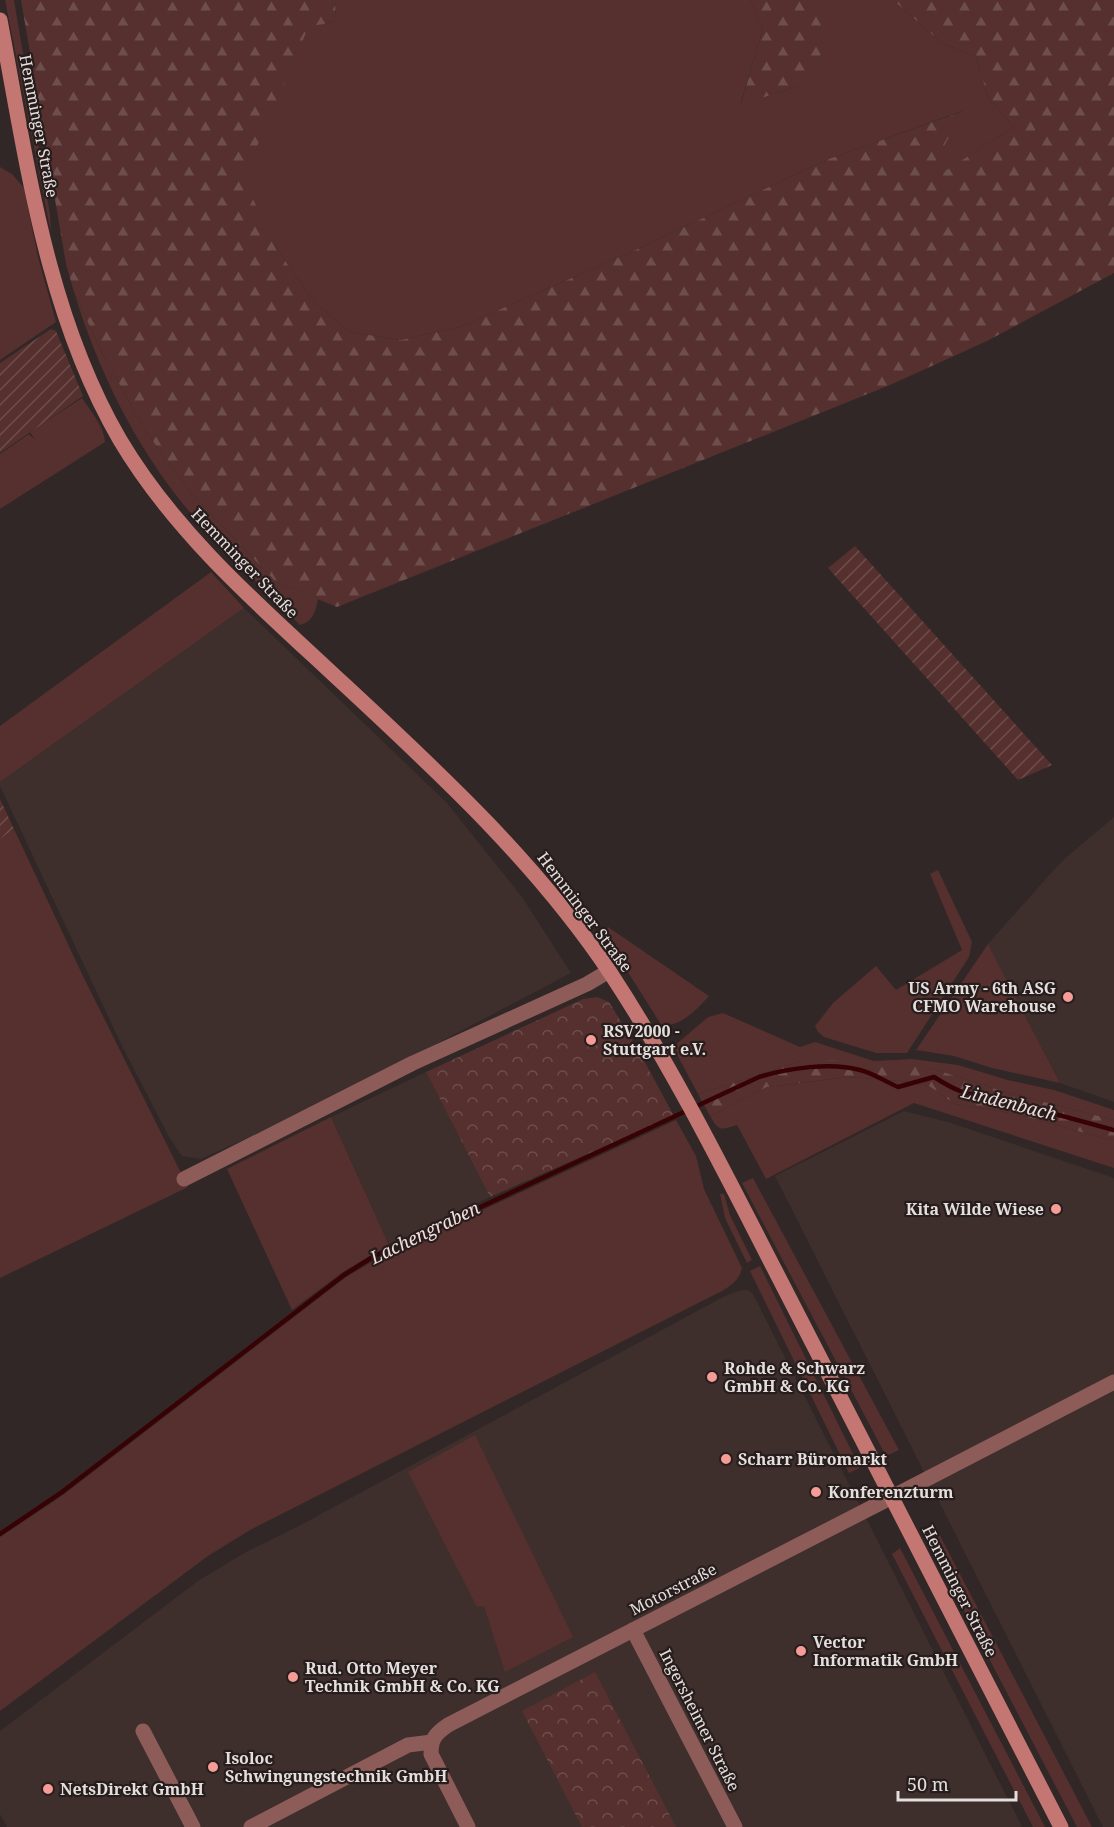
<svg xmlns="http://www.w3.org/2000/svg" width="1114" height="1827" font-family="'Noto Serif',serif">
	<style>
		.built { fill: #3e2f2d }
		.grass { fill: #55302e }
		.forest { fill: url(#forest-firs) }
		.park { fill: url(#park-crowns) }
		.garden { fill: url(#garden-furrows) }
		.lines { fill: none; stroke-linecap: round; stroke-linejoin: round }
		.stream { stroke: #380205; stroke-width: 4.5 }
		.minor { stroke: #8d5c58; stroke-width: 15 }
		.tertiary { stroke: #8d5c58; stroke-width: 15 }
		.secondary { stroke: #c47772; stroke-width: 15 }
		.poi-dot { fill: #f59c96; stroke: #261d1c; stroke-width: 2 }
		.labels { text-anchor: middle; stroke-width: 4.5; stroke-linejoin: round; paint-order: stroke }
		.street-label { font-size: 16px; fill: #e4dedd; stroke: #261d1c }
		.poi-label { font-size: 16px; font-weight: bold; fill: #e4dedd; stroke: #261d1c; text-anchor: start }
		.water-label { font-size: 18px; font-style: italic; fill: #f1dddb; stroke: #261d1c }
	</style>
	<defs>
		<pattern id="forest-firs" width="22" height="20" patternUnits="userSpaceOnUse" patternTransform="scale(1.5)"><rect width="22" height="20" fill="#55302e"/><path d="M5 1l3.5 6h-7zM16 11l3.5 6h-7z" fill="#6d4e4c"/></pattern>
		<pattern id="park-crowns" width="20" height="18" patternUnits="userSpaceOnUse" patternTransform="scale(1.5)"><rect width="20" height="18" fill="#55302e"/><path d="M2 6a3 3 0 1 1 6 0M12 15a3 3 0 1 1 6 0" fill="none" stroke="#6d4e4c"/></pattern>
		<pattern id="garden-furrows" width="10" height="10" patternUnits="userSpaceOnUse" patternTransform="scale(1.5)"><rect width="10" height="10" fill="#55302e"/><path d="M-1 1l2-2M0 10L10 0M9 11l2-2" fill="none" stroke="#6d4e4c"/></pattern>
	</defs>
	<rect width="100%" height="100%" fill="#302726"/>
	<g class="built">
		<path d="M 244,608 L 447,803 L 522,897 L 571,973 L 326,1102 L 201,1159 L 182,1156 L 169,1137 L 122,1046 L 0,786 L 0,782 Z"/>
		<path d="M 1114,817 L 1114,1102 L 1060,1083 L 988,944 L 1062,861 Z"/>
		<path d="M 426,1072 L 490,1197 L 389,1245 L 331,1117 Z"/>
		<path d="M 904,1111 L 951,1123 L 1114,1178 L 1114,1827 L 1103,1827 L 775,1176 Z"/>
		<path d="M 741,1290 L 748,1290 L 753,1294 L 1022,1827 L 7,1827 L 0,1814 L 0,1731 L 198,1581 L 246,1552 L 297,1527 L 725,1296 Z"/>
	</g>
	<g class="grass">
		<path d="M 5,0 L 14,0 L 50,215 L 51,233 Z"/>
		<path d="M 335,0 L 750,0 L 763,28 L 741,103 L 784,91 L 797,85 L 826,39 L 826,0 L 893,0 L 942,43 L 976,57 L 988,97 L 1014,127 L 922,186 L 962,111 L 826,160 L 642,247 L 460,327 L 401,340 L 350,332 L 315,303 L 279,252 L 242,179 L 309,25 L 325,24 L 336,20 Z"/>
		<path d="M 0,167 L 12,174 L 24,188 L 38,257 L 56,322 L 0,360 Z"/>
		<path d="M 74,292 L 102,353 L 146,432 L 191,493 L 276,582 L 318,599 C 316,610 313,622 300,625 C 267,592 232,559 200,524 C 141,458 100,377 74,292 Z"/>
		<path d="M 82,398 C 91,412 104,426 105,442 L 0,509 L 0,454 L 29,434 L 35,440 L 30,432 Z"/>
		<path d="M 211,572 L 244,608 L 0,782 L 0,726 Z"/>
		<path d="M 14,829 L 82,974 L 188,1187 L 0,1278 L 0,839 Z"/>
		<path d="M 938,870 L 972,942 L 969,957 L 907,1053 L 876,1053 L 824,1037 L 818,1032 L 815,1026 L 833,1003 L 876,966 L 896,990 L 962,950 L 930,874 Z"/>
		<path d="M 608,927 L 709,996 C 695,1011 683,1025 662,1026 L 605,936 Z"/>
		<path d="M 988,944 L 1060,1083 L 992,1068 L 954,1056 L 916,1050 Z"/>
		<path d="M 723,1013 L 800,1047 L 815,1042 L 874,1061 L 912,1059 L 958,1065 L 1008,1080 L 1054,1090 L 1114,1110 L 1114,1120 L 1005,1092 L 934,1069 L 805,1060 L 698,1094 L 673,1047 L 708,1017 Z"/>
		<path d="M 848,1077 L 902,1081 L 929,1086 L 955,1104 L 1016,1114 L 1114,1141 L 1114,1168 L 914,1103 L 766,1179 L 737,1125 C 721,1130 719,1132 710,1116 L 767,1087 Z"/>
		<path d="M 331,1117 L 389,1245 L 343,1272 L 292,1310 L 227,1169 Z"/>
		<path d="M 676,1120 L 696,1156 L 704,1189 L 742,1268 C 739,1280 733,1284 722,1291 L 250,1530 L 208,1556 L 0,1711 L 0,1537 L 63,1495 L 346,1277 L 373,1261 Z"/>
		<path d="M 753,1178 L 899,1450 L 886,1456 L 742,1183 Z"/>
		<path d="M 720,1194 L 724,1194 L 730,1215 L 752,1260 L 747,1263 L 725,1218 Z"/>
		<path d="M 760,1266 L 860,1468 L 849,1473 L 750,1271 Z"/>
		<path d="M 475,1435 L 573,1637 L 505,1672 L 484,1606 L 477,1607 L 408,1472 Z"/>
		<path d="M 936,1528 L 1092,1827 L 1077,1827 L 924,1534 Z"/>
		<path d="M 900,1548 L 1045,1827 L 1033,1827 L 892,1554 Z"/>
	</g>
	<g class="forest">
		<path d="M 21,0 L 335,0 L 336,20 L 325,24 L 309,26 L 243,179 L 279,252 L 315,303 L 350,332 L 401,340 L 460,327 L 642,247 L 826,160 L 963,111 L 923,185 L 1014,127 L 988,97 L 976,57 L 942,43 L 893,0 L 1114,0 L 1114,273 L 987,341 L 890,385 L 337,607 L 276,582 L 191,493 L 146,432 L 102,353 L 74,292 L 66,264 Z"/>
		<path d="M 750,0 L 826,0 L 826,39 L 816,67 L 797,85 L 784,91 L 741,104 L 763,28 Z"/>
		<path d="M 805,1060 L 874,1061 L 934,1069 L 1005,1092 L 1114,1120 L 1114,1141 L 1016,1114 L 955,1104 L 929,1086 L 902,1081 L 848,1077 L 767,1087 L 710,1116 L 698,1094 Z"/>
	</g>
	<g class="park">
		<path d="M 597,997 L 609,1002 L 641,1055 L 674,1116 L 490,1197 L 426,1072 L 583,999 Z"/>
		<path d="M 595,1672 L 676,1827 L 582,1827 L 522,1711 Z"/>
	</g>
	<g class="garden">
		<path d="M 51,329 L 56,331 L 83,396 L 0,453 L 0,363 Z"/>
		<path d="M 855,546 L 1052,765 L 1018,780 L 828,568 Z"/>
		<path d="M 0,799 L 14,829 L 0,839 Z"/>
	</g>
	<g class="lines">
		<path class="stream" d="M 0,1534 L 62,1492 L 344,1275 L 371,1258 L 759,1077 C 788,1068 831,1062 860,1070 C 873,1073 886,1082 898,1087 L 934,1077 C 953,1089 966,1096 989,1096 L 1114,1130"/>
		<g class="minor">
			<path d="M 184,1179 L 413,1063 L 587,984 L 609,971"/>
			<path d="M 892,1497 L 1114,1382"/>
			<path d="M 633,1630 L 735,1827"/>
			<path d="M 143,1731 L 193,1827"/>
			<path d="M 251,1827 L 408,1745 L 432,1742"/>
		</g>
		<path class="tertiary" d="M 468,1827 L 431,1754 C 431,1739 435,1734 448,1725 L 892,1497"/>
		<path class="secondary" d="M 0,20 C 27,162 46,313 120,440 C 171,526 247,595 320,662 C 424,759 532,855 611,974 C 674,1070 725,1173 777,1274 C 873,1458 965,1643 1061,1827"/>
	</g>
	<g class="poi-dot">
		<circle cx="1068" cy="997" r="6"/>
		<circle cx="591" cy="1040" r="6"/>
		<circle cx="1056" cy="1209" r="6"/>
		<circle cx="712" cy="1377" r="6"/>
		<circle cx="726" cy="1459" r="6"/>
		<circle cx="816" cy="1492" r="6"/>
		<circle cx="801" cy="1651" r="6"/>
		<circle cx="293" cy="1677" r="6"/>
		<circle cx="213" cy="1767" r="6"/>
		<circle cx="48" cy="1789" r="6"/>
	</g>
	<g class="labels">
		<g class="street-label">
			<text transform="translate(39 126) rotate(79)" y="6">Hemminger Straße</text>
			<text transform="translate(245 563) rotate(46)" y="6">Hemminger Straße</text>
			<text transform="translate(585 912) rotate(53)" y="6">Hemminger Straße</text>
			<text transform="translate(673 1589) rotate(-27)" y="6">Motorstraße</text>
			<text transform="translate(960 1591) rotate(63)" y="6">Hemminger Straße</text>
			<text transform="translate(700 1720) rotate(63)" y="6">Ingersheimer Straße</text>
		</g>
		<g class="poi-label">
			<text x="1056" y="994" text-anchor="end">US Army - 6th ASG<tspan x="1056" dy="18">CFMO Warehouse</tspan></text>
			<text x="603" y="1037">RSV2000 -<tspan x="603" dy="18">Stuttgart e.V.</tspan></text>
			<text x="1044" y="1215" text-anchor="end">Kita Wilde Wiese</text>
			<text x="724" y="1374">Rohde &amp; Schwarz<tspan x="724" dy="18">GmbH &amp; Co. KG</tspan></text>
			<text x="738" y="1465">Scharr Büromarkt</text>
			<text x="828" y="1498">Konferenzturm</text>
			<text x="813" y="1648">Vector<tspan x="813" dy="18">Informatik GmbH</tspan></text>
			<text x="305" y="1674">Rud. Otto Meyer<tspan x="305" dy="18">Technik GmbH &amp; Co. KG</tspan></text>
			<text x="225" y="1764">Isoloc<tspan x="225" dy="18">Schwingungstechnik GmbH</tspan></text>
			<text x="60" y="1795">NetsDirekt GmbH</text>
		</g>
		<g class="water-label">
			<text transform="translate(1009 1103) rotate(14)" y="6">Lindenbach</text>
			<text transform="translate(425 1233) rotate(-26)" y="6">Lachengraben</text>
		</g>
	</g>
	<path d="M898 1791v9h118v-9" fill="none" stroke="#e4dedd" stroke-width="3"/>
	<text x="907" y="1791" font-size="18" fill="#e4dedd" stroke="#261d1c" stroke-width="4.5" paint-order="stroke">50 m</text>
</svg>
